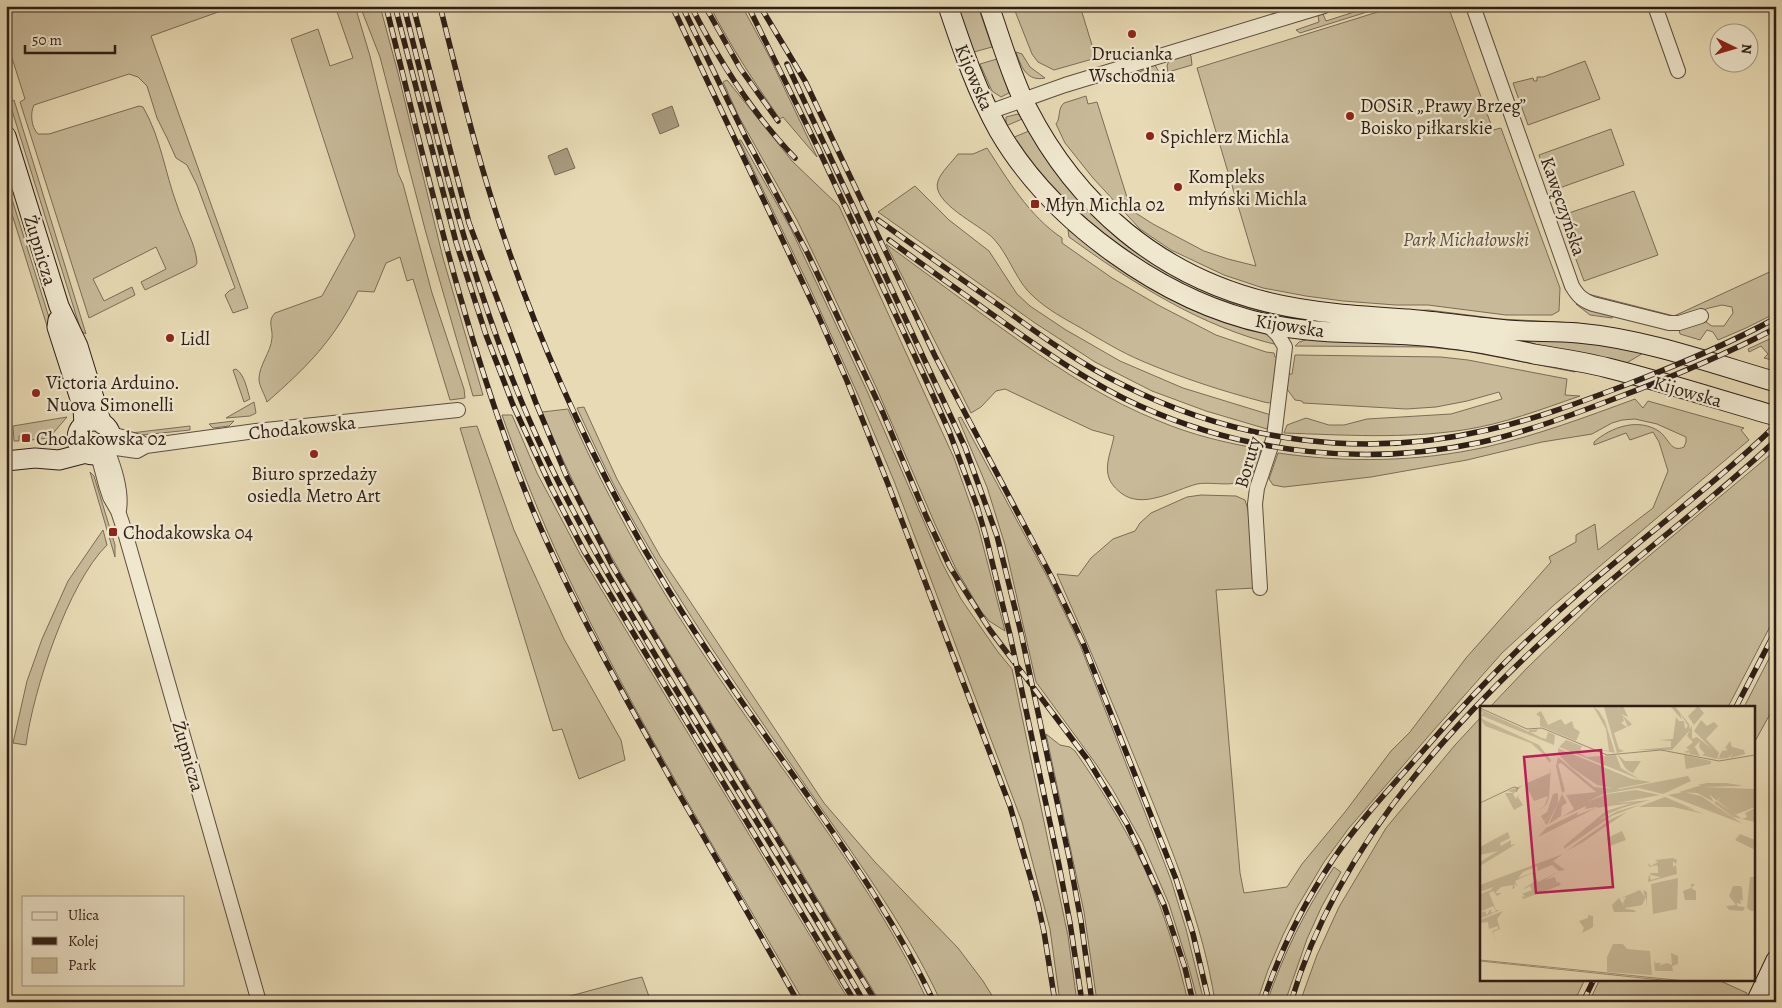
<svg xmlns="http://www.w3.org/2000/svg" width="1782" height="1008" viewBox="0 0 1782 1008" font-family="Alegreya,serif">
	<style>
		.green { fill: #c8ba99; stroke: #7b6c58 }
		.water { fill: #a89a7f; stroke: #776855 }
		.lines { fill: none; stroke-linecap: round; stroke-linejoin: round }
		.street-casing { stroke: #5c4d3e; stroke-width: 16 }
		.secondary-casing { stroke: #2e1e17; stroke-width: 21 }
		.street { stroke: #efe7ce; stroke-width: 14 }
		.secondary { stroke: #efe7ce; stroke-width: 19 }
		.rail-casing { stroke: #2e1e17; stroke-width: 5.5 }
		.rail { stroke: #efe7ce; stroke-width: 4; stroke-dasharray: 11; stroke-linecap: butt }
		.poi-dot { fill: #8f2418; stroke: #efe7ce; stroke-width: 2 }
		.labels { text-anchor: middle; stroke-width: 4.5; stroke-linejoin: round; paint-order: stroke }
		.poi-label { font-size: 19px; fill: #2e1e17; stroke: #efe7ce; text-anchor: start }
		.street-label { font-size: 19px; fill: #2e1e17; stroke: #efe7ce }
		.park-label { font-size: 19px; font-style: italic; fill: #5c4d3e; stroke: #efe7ce }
		.inset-road { fill: none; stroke: #9d8f75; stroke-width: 1 }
		.view { fill: #c2185b; fill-opacity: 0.15; stroke: #c2185b; stroke-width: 2.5 }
		.inset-edge { fill: none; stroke: #2e1e17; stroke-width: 2.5 }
	</style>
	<rect width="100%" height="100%" fill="#e7dab4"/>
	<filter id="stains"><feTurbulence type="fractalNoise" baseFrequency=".004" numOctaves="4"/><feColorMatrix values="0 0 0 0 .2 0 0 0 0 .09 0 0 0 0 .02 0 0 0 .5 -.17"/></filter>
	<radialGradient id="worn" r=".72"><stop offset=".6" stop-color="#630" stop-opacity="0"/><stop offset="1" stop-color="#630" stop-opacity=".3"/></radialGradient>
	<path class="green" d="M6,6H235L151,36L248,308L233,313L225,295L229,291L235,288L197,185L187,165L176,158L167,138L157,118L147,86L138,77L129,74L34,105C30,113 31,127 38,134H49L139,106L143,107C161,138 165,173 177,205C183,224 196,244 197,263L195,266L145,290L141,282L166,269L156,247L93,279L104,301L132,287L135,295L89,318L20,102L25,99L6,39Z
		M335,6H355L370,56L398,173L403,184L432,293L464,389L465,398L450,400L413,279L407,281L400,257L386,263L374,292L358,291C334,340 308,366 267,402C265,395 259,386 259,379C259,365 271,352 272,338C273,328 267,321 275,313L322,296L355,236L291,39L318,29L330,66L353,58Z
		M360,6H380L398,73L443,258L483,395L473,396L426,233L380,57Z
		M710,6H742L769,56L817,157L783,117L780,119C755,83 730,46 710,6Z
		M958,6H978L992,47L974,52Z
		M1013,6H1080L1096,58L1054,70L1038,62L1032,54Z
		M1373,6H1386L1300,33L1296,30L1319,22L1318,15L1320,13L1323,14L1326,21Z
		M1397,6H1448L1493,130L1501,128L1560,288L1559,311L1552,315H1506L1428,305H1396L1343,301L1306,296L1263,288L1224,275L1171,250L1140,229L1093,178L1065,143L1056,124C1061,118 1057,109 1064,103L1086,96L1088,104L1097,102L1131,210L1153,224L1204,251L1228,259L1256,266L1197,68Z
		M1016,52L1022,54L1030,67L1045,78C1027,82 1021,67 1016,52Z
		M1188,53L1191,56L1192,65L1168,72L1167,66L1169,60Z
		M997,59L1009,93L1001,97L992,91L980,64Z
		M1585,61L1600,99L1528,125L1513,83L1533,78L1534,81H1537V77H1543Z
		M1155,65L1160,74L1118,81Z
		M727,80L792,161L839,206L954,458L978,526L1005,631L989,621L981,611L956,569L935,524L877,389L829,286L797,220L739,117L723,82Z
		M14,100L86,334L81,331L10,104L11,102Z
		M1018,114L1022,119L1006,126V117Z
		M1611,129L1624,165L1551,191L1539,155Z
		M1029,131L1043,155L1064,183L1086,207L1117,236L1313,320L1263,312L1214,298L1168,278L1121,250L1053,191L1012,138Z
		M739,140H741L791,229L817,284L867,391L942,563L961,599L998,652L1012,669L1068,936L1077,1002H1060L1050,929L1022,822L894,481L858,395L810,288Z
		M987,148C1008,180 1029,216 1062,238V243L1112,278L1158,305L1216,335L1266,352L1274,353L1275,357L1279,358L1273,400L1269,403L1264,402C1222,391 1182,378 1142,361C1121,352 1101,340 1081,328C1065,319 1048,310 1034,297C1016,282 1010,256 993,238C980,225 930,202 938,181C941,172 952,162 958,154H973Z
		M6,180L77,407L72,406L6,195Z
		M915,186L949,220L989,251L1017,294L1030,306L1066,330L1120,361L1183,388L1271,415L1267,429L1206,411L1152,391L1095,362L1035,323L878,212Z
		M1634,191L1658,255L1584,281L1560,216Z
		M1068,230L1157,288L1224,322L1270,334L1278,345C1203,328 1131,282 1069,237Z
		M886,244C931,277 976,310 1021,342C1065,373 1109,401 1159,421C1192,435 1226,443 1261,449C1259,459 1258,470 1249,477C1235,489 1214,481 1197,484C1174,490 1143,510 1121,493C1116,489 1111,484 1109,478C1104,465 1112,449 1114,436L1092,430L1005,389L996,391L981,407L971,413Z
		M1776,269V313L1746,328L1718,340L1713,332L1707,330L1700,340L1680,334L1679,329L1703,320L1712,326H1724L1733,313L1732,307L1722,305L1709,308L1693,314L1672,318L1590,296L1588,294L1674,316Z
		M1576,304L1613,314L1612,318L1590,315Z
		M1428,310L1500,319L1577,323L1620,329L1619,332L1407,311Z
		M1776,336V361L1764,358L1768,354L1761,346L1749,352L1748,349Z
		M1309,339L1433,343L1576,369L1575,372L1466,351L1428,347L1295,346L1299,342Z
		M1498,339L1586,342L1645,352L1623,365Z
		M1295,355L1441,357L1468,360L1567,379L1565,395L1580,396C1542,409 1504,424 1463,430C1404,439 1344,435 1284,433L1287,425L1306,418L1329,425H1344L1367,419L1451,414L1502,399L1499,392L1467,401L1436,407L1406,409L1303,403L1302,401L1295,400L1287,389L1288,374H1292Z
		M236,369C245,375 247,390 250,399L244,402L233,370Z
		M1635,399L1643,408L1648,401L1744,428L1741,430L1749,440L1554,605L1502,653L1433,731L1349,828L1324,862L1296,909L1283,935L1268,970L1257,1002H1215C1203,924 1172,850 1143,778C1115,709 1087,641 1057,574L1078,576L1091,558L1113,539L1135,531L1140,523L1151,513L1187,497L1201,495L1236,496L1245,500L1248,510L1255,588L1216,590L1240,873L1244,893L1287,887L1302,864L1345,812L1391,751L1410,732L1466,658L1551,562L1549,557L1576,542V535L1595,524L1598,550L1653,508L1668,471L1659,442L1653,432L1630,440L1626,433L1594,445V442C1611,427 1639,417 1660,432C1669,439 1671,453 1684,447L1686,442V437L1657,424L1635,419L1622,420L1612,423L1592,434L1542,442L1467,460L1371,477L1284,487L1273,485L1269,479L1278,453C1347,463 1418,462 1486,447C1538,435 1586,417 1635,399Z
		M254,402L256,413L250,416L226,418Z
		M584,407L617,479L660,556L824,803L875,862L958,948L983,981L996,1002H941C901,916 843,841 790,763C737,686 684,610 638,529C615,490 596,449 577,408Z
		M568,409C609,504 662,594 720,679C791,784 874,886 928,1002H880L623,577C592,523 566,469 542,412Z
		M502,415H512L537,473L580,554L850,1002H804C721,858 633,716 563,566C540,517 520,466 502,415Z
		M67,417L49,438L31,440L30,434L19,436V441H14L13,426Z
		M961,417L1049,580L1080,645L1171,880L1186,929L1204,1002H1198L1189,968L1169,904L1143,844L1113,790L1096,764L1036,682L1005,545L987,487L958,418Z
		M234,421L229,426L213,428L209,424Z
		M190,426V430L132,436L131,433Z
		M477,426L514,530L564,639L621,740L625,760L579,779L562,729L553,731L460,428Z
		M1776,450V615L1728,707H1490L1527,668L1602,595Z
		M90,472L94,476L115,545V557Z
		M103,530L107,545C68,583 33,691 26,745L13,743L27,681L42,639L68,581Z
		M1776,645V716L1770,714L1753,745V707H1744Z
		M1481,717V979H1585L1574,1002H1300L1317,955L1339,907L1386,828L1455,745Z
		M1046,734L1060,745L1070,747L1075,751C1105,794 1133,840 1153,888C1168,925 1179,963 1188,1002H1097L1084,912Z
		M1334,867L1341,872L1322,906L1307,939L1285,1002H1267C1284,952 1305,911 1334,867Z
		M642,977L651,1002H548L629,980Z
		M1600,979H1716L1747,993L1743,1002H1589Z"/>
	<path class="water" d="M672,106L679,126L660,134L652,114Z
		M567,148L575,168L555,175L548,156Z"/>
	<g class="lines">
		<g class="street-casing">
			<path id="street" d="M1473,6L1572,286C1578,296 1582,300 1593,304L1669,323H1679L1701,316
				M1655,6L1678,71
				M989,112L1065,85L1324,6
				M111,434L140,442L146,446
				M109,447L137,451L146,446L256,431L458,410
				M107,450C114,467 122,491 119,510
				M98,455L106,485L110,497L118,511L124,529L259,1002
				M1260,588L1255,504L1257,488L1274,437L1285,347L1278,335L1267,324"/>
		</g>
		<g class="secondary-casing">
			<path id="secondary" d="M948,6C962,48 977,92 999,131C1052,222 1164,302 1267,324C1328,337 1390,330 1451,339C1479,342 1507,348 1534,354C1559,358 1584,362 1608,368C1664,382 1720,400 1776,416
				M989,6C1001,40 1011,76 1027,108C1077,206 1160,276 1267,302C1312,313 1361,316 1408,319C1441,322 1474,327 1507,330C1530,332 1554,331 1578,333C1645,339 1711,363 1776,382
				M6,136L59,306L78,346L102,424
				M58,320L57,327L83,408L84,425
				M77 438a17 17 0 1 1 34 0a17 17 0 1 1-34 0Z
				M6,461L35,458L59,460L86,453
				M1756,1002L1776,960"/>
		</g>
		<use href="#street" class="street"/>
		<use href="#secondary" class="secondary"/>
		<g class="rail-casing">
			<path id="rail" d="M386,6C428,175 466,347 532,508C574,607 626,700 679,794C719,863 759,932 798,1002
				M395,6L456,242L486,335L513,405L551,487L584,551L855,1002
				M404,6C440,151 474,298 536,435C576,523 625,605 675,688C738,792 804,896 864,1002
				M413,6L469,223L536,403L566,475L612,565L876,1002
				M440,6C456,70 471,134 491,197C534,334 594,468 669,591C712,661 760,728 808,796C854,862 899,929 934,1002
				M672,6L818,315L847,381L888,484L1010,806L1038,904L1044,932L1055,1002
				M682,6L746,138L808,254L883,413L926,516L950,567L990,630L1088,760L1127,824L1164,905L1185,968L1193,1002
				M691,6C719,61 752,113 795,158
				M705,6L740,68L778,121
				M748,6L818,148L925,378L949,431L977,506L986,537L1010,635L1059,865L1070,923L1082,1002
				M760,6L805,81L935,356L1052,578L1083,643L1176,879L1193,934L1209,1002
				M787,64L965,447L997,536L1021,633L1070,862L1081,921L1092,1002
				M878,220C921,251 964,281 1007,311C1044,338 1082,365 1123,385C1236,442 1364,459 1487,430C1533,420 1578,403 1623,386C1675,366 1727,345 1776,318
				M889,240C927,268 965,295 1003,322C1047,353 1091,384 1140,406C1247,454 1367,467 1482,442C1526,432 1569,416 1611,400C1667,379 1723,356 1776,328
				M1736,707L1776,630
				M1263,1002C1280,950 1304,903 1334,858C1360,820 1392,786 1422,752C1473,693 1528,637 1588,585C1650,532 1717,482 1776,425
				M1291,1002C1339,838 1468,704 1594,595C1654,543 1718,495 1776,440
				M1583,1002L1594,979"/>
		</g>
		<use href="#rail" class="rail"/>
	</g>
	<g class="poi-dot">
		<circle cx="1132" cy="34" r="5"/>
		<circle cx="1350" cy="116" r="5"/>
		<circle cx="1150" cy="136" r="5"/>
		<circle cx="1178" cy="187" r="5"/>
		<rect x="1030" y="199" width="10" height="10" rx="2.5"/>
		<circle cx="170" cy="338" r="5"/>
		<circle cx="36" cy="393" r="5"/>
		<rect x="21" y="433" width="10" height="10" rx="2.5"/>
		<circle cx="314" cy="454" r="5"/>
		<rect x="108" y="527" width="10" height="10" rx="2.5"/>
	</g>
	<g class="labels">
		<g class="poi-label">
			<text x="1132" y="60" text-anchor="middle">Drucianka<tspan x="1132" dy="22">Wschodnia</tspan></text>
			<text x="1360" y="112">DOSiR „Prawy Brzeg”<tspan x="1360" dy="22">Boisko piłkarskie</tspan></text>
			<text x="1160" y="143">Spichlerz Michla</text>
			<text x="1188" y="183">Kompleks<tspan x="1188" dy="22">młyński Michla</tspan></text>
			<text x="1045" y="211">Młyn Michla 02</text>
			<text x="180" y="345">Lidl</text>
			<text x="46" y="389">Victoria Arduino.<tspan x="46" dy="22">Nuova Simonelli</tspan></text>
			<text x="36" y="445">Chodakowska 02</text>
			<text x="314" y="480" text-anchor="middle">Biuro sprzedaży<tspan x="314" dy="22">osiedla Metro Art</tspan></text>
			<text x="123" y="539">Chodakowska 04</text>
		</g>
		<g class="street-label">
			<text transform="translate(975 77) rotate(67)" y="7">Kijowska</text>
			<text transform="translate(1564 206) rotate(71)" y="7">Kawęczyńska</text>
			<text transform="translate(41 250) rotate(73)" y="7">Żupnicza</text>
			<text transform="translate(1290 325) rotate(9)" y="7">Kijowska</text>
			<text transform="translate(1688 391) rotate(16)" y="7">Kijowska</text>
			<text transform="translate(302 427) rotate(-6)" y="7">Chodakowska</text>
			<text transform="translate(1247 462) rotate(-74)" y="7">Boruty</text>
			<text transform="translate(189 756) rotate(74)" y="7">Żupnicza</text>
		</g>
		<g class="park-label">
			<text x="1466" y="246">Park Michałowski</text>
		</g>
	</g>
	<g transform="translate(1480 706)">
		<rect width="275" height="275" fill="#e7dab4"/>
		<path d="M113,0L119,5L125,15L135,47L116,43L129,45L126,23ZM137,0L139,4L138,0H143L148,11L141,8L152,18L148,21L143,10L144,15L141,17L147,21L134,27L139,43L144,45L137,47L124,1ZM195,0L209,18L210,24L192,44H156L191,41V35L179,34L193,33L196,11L199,15H204L205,23L208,20L200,7L202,14L191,1ZM218,0L224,7L214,19L208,10ZM0,3L49,26V24L58,23L56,26H50L62,32L66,33L68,26L75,29L74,39L0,9L3,8ZM61,5L68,19L81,13L85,19L92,15L94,22L100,26L96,35L60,20V11L56,8ZM0,12L59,39L71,54L70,57L68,53L69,57L68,64L69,57L64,49L51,37L5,20ZM221,14L227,20L234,16L238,20L226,33L239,47L237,53L221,49L225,48L219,41L220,35L212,44L215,41L220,50L209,48L211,45L208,47L204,46L210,44L206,42L213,36L207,30L212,19V33L217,31L232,43L214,25ZM86,34L102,40L99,47L107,51L136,49L141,62L159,73L79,41ZM250,35L252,41L264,44L265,48L250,52L253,47L248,52L238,53L242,45L248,44L245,42ZM78,42L152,73L171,76L135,83L117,79L91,61L78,48ZM137,48L145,55H161L153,67L157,70L146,63ZM204,49L231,55V58L206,63ZM78,51L114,81L140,83L208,70L211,75L183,88L158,82L123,88L107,96L127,88L156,84L180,89L105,103L106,100L82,111L94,103L86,89L116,86L81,57L78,58L85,85L82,87L76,60ZM71,61L69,92L66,99L57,106L65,99L68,90L54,95L45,78L70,67ZM227,77H246L259,79L262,80L221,81L275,83V101L255,109L238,95L240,91L237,95L229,88L234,96L217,87L199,86L222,79H259H217ZM43,79L33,88L36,93L39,87L38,91L43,99L34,104L25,87H34L28,85ZM203,86L221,90L263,118L188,89ZM78,87V97L67,119L64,116L72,107L64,115L61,110L67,106L73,88ZM82,88L87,97L82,100L81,110L69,118ZM185,91L216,104L205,101L224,108L193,101H158ZM170,94L142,102L126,109L120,114L138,105L162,98L132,110L84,143V140L126,105L152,97L116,102L58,131L66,122L98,106L97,109L126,98ZM236,95L262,113L267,111L265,107L275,102V116L253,111L234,97ZM147,106L103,136L85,146L131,113ZM142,125L146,134L130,140L127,132ZM28,126L30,132L20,137L21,140L31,134V139L36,138L0,160V156L18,145L0,149V141ZM260,128L275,134L273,143L255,134ZM83,148L73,155L85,164L79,165L72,159L57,165L58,160L43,166L38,172L54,166L58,176L78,166L65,174L75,171L77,178L78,175L81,179L43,193L42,190L46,191L42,188L52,184L50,180L44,183H43L55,175L52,167L35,175L38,181L34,177L35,182L32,183L33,179L21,181L15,187H22L17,190L13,185L9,187L16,204H20L0,213V207L5,205L7,209L10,203L12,207L16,205L13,200L0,206V188L11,184L13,181L0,186V179ZM193,152L197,154L196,158L193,155V161L196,159L197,168L168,176L169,168L171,174L181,171L171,169L170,167H178V162L177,159L169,161L168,157L171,160L178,156L175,154ZM270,171H275V205H271L267,202ZM198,172L197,203L173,208L171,178ZM211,178H215L211,182L216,185V194H205L203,185L211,182ZM253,180H261L262,183L263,195L260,193L261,198L257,197V200L265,201L266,190L265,201L263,205L249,204L246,200L256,199L249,190ZM160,184L165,191L163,184L167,186V201L166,191L162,199L145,202L143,197L146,191L141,192ZM139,192L146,203L154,204L156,206H163H134L132,199ZM23,205L17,213L20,223L13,226L16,236L12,225L18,223V220L9,223L8,216L0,217V214ZM108,209L113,210V221L102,227L104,222L99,215L108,212ZM133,238H143L147,243L170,245L172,269L127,266V251ZM191,247L198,250V258L192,260L193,265H175L174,255V253L175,257H182L178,260L187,257L192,259Z" fill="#c8ba99"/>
		<path class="inset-road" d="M0,2L47,23L62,22L127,49L181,44L239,55L275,49M0,97L34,81L38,82L36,86M0,254L205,275M0,255L191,275"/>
		<path class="view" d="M121,44L133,181L56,187L44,51Z"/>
		<rect width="275" height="275" class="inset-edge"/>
	</g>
	<rect width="1782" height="1008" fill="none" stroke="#e7dab4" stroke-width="25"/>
	<rect x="8" y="8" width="1767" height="993" fill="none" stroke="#2e1e17" stroke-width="2.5"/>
	<rect x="12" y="12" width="1757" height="983" fill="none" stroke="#2e1e17"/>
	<rect x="22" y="896" width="162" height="90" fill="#efe7ce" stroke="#a29785"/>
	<rect x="32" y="912" width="25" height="8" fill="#efe7ce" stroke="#a29785"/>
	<text x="68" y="920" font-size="15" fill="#2e1e17">Ulica</text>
	<rect x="32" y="937" width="25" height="8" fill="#2e1e17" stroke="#a29785"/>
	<text x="68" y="946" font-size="15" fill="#2e1e17">Kolej</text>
	<rect x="32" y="958" width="25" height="15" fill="#c8ba99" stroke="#a29785"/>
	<text x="68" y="970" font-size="15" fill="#2e1e17">Park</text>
	<g transform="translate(1734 48) rotate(95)"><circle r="24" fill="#efe7ce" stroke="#a29785"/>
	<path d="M0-4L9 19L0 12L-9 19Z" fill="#8f2418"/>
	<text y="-8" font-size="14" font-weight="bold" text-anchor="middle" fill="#2e1e17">N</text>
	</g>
	<path d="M25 45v8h90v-8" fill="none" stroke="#2e1e17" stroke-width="2.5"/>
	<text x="32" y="45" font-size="15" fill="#2e1e17" stroke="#efe7ce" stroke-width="4" paint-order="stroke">50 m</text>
	<rect width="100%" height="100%" filter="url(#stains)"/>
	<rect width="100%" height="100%" fill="url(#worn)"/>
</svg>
